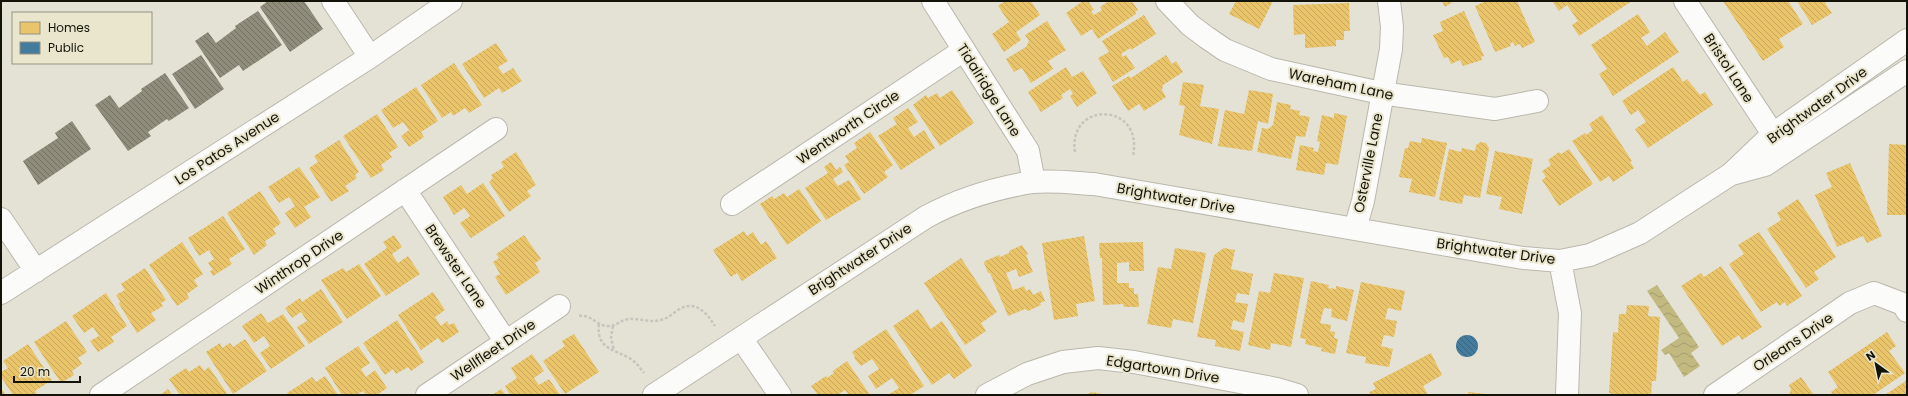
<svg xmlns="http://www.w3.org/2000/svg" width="1908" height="396" viewBox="0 0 1908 396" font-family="Poppins,sans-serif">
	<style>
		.water { fill: url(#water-waves) }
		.homes { fill: url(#homes-back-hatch) }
		.public { fill: url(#public-back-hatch) }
		.building { fill: url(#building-back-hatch) }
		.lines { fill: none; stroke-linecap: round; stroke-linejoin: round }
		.minor-casing { stroke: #bab8ad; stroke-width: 24 }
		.path { stroke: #c5c4bf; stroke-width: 2.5; stroke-dasharray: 3 2; stroke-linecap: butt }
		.minor { stroke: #fbfbf9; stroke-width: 22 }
		.labels { text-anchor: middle; stroke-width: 4; stroke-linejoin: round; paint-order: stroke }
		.street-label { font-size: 14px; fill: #14130a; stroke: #eae6ce }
	</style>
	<defs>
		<pattern id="water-waves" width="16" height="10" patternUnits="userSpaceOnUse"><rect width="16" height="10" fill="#c2b980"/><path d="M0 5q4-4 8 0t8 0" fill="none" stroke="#a69e6d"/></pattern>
		<pattern id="homes-back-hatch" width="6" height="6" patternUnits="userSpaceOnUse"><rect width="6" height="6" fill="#e9c46a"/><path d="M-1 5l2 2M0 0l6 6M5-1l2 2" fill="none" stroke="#c7a85b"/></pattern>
		<pattern id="public-back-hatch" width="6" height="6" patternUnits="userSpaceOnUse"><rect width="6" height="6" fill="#457b9d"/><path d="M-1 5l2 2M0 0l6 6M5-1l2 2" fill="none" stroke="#38647e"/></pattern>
		<pattern id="building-back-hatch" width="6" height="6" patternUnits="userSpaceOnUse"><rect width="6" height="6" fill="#8f8c7b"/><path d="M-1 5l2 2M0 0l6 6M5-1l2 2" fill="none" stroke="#747163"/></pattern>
	</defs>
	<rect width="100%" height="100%" fill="#e4e2d4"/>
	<path class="water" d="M1657,285L1699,347L1691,353L1700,366L1684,377L1669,353L1665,355L1661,350L1679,338L1647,291Z"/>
	<path class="homes" d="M1005,1H1031L1040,15L1016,32L1021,40L1004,52L992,34L1009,22L998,6Z
		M1083,1H1088L1094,10L1091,11L1094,15L1102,10L1100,7L1109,1H1128L1130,3L1132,1L1138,10L1135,12L1136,14L1098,39L1092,29L1081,36L1066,13Z
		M1236,1H1273L1259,29L1229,14Z
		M1442,1H1454L1445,7Z
		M1486,1H1517L1535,42L1522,48L1520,44L1515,46L1513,42L1510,44L1511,46L1495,52L1475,6Z
		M1552,1H1632L1579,36L1572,25L1578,21L1567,5L1559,11Z
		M1723,1H1788L1803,24L1779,39L1784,47L1763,61Z
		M1797,1H1828L1825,3L1832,13L1812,25Z
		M1349,3L1350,31H1344V40H1336V46L1305,48V34L1294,35L1293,5Z
		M1464,11L1484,56L1481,57L1482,60L1463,66L1460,60L1451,64L1448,57L1444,58L1433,35L1443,31L1440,22Z
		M1638,14L1650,32L1641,38L1647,46L1665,32L1679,52L1613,96L1599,74L1607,69L1591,45Z
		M1144,15L1156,34L1131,50L1130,48L1121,54L1123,57L1126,55L1135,68L1113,82L1098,58L1109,52L1102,41Z
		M1047,21L1066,50L1048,61L1053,69L1031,83L1022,68L1014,72L1006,59L1026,47L1029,41L1025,35Z
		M496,43L508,61L498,67L503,74L513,68L522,81L502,93L499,88L484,98L462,64Z
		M1166,55L1172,64L1176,61L1183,72L1163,85L1162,90L1166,97L1144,111L1139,104L1128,111L1112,86L1129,76L1131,78Z
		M454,63L482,105L469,113L465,108L453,116L451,112L442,118L421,85Z
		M1066,67L1072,77L1083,71L1097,93L1077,107L1070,96L1073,94L1070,89L1061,95L1063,98L1041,112L1028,92Z
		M1673,67L1683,82L1687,79L1700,95L1705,92L1713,105L1648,148L1635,129L1646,122L1638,110L1631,115L1622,101Z
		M1183,82L1204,85L1200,106L1219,109L1212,144L1179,135L1185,106L1179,105Z
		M416,87L438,121L421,132L424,137L409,147L401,136L409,130L403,122L393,128L381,110Z
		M952,90L974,123L940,146L913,105L926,95L928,98L937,93L940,98Z
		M1249,90L1273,94L1268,124L1258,121L1252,151L1218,146L1225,110L1244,114Z
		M1277,102L1291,105L1290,109L1300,111L1299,115L1310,117L1305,137L1296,136L1291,159L1257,152L1262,128L1268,129L1273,125Z
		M908,108L918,122L908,128L914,137L924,130L935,148L901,170L878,136L897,124L893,118Z
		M1334,113L1347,116L1338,165L1326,163L1324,175L1296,170L1300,145L1314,148L1313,151L1318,152L1320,142L1317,141L1322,115L1334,118Z
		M377,114L398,147L389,153L392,157L381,165L384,170L371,178L343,136Z
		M1602,115L1632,161L1630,162L1634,168L1613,182L1609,176L1600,182L1572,141L1585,133L1586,135L1593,130L1589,124Z
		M870,132L893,165L884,172L888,177L864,194L844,165L849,162L845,156L857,148L854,143Z
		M1422,138L1447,143L1435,197L1409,192L1412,179L1399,177L1405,148H1408L1410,141L1421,143Z
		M339,140L359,172L355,175L357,178L345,186L349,191L331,202L309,168L318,162L314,156Z
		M1481,142L1486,143L1489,148L1480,198L1464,195L1462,204L1439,200L1449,149L1461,152L1462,148L1475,151L1476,145Z
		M1889,144L1907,145V215H1887Z
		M1569,149L1593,184L1559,206L1542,180L1546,177L1542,171L1551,165L1548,160L1559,152L1561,154Z
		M1495,151L1533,159L1522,214L1499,209L1502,197L1486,194Z
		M516,152L536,185L527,191L531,196L509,212L489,182L493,178L491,175L504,167L501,162Z
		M831,162L836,170L840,167L843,172L833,179L838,186L849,180L861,199L826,220L805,188L828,173L824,167Z
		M1850,163L1882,236L1867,243L1863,236L1837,247L1815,195L1832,187L1826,173Z
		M299,167L320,197L304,207L311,217L295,228L285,213L295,206L289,197L279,203L268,187Z
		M483,183L505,216L471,238L460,223L470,216L464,208L454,215L443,197L461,185L467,194Z
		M799,189L821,221L787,245L760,204L772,196L774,199L784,193L787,197Z
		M260,191L281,223L273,229L276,234L265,241L267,245L254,255L227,213Z
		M1798,199L1836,257L1814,272L1819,279L1806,288L1767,229L1781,220L1777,213Z
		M223,216L245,249L229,259L232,264L213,276L210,271L213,270L208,263L214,259L209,250L199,256L188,238Z
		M744,231L747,236L753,232L761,245L766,241L777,258L742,281L737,273L731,277L713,250Z
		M1759,232L1802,296L1787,306L1785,302L1779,306L1777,302L1761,312L1729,264L1744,254L1738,245Z
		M394,235L402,247L392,254L398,263L408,256L420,274L386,296L364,264L387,248L383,242Z
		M524,235L541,259L535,263L540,272L506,295L495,277L500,274L493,262L499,258L496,254Z
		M1084,236L1095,301L1076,304L1078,316L1054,320L1042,243Z
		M182,242L203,274L194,280L198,286L187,294L189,298L177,306L149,265Z
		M1143,242L1144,271H1129V262L1117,263V283H1129V288H1134V294H1138L1139,307H1124L1123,304L1103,305L1102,258H1100L1099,243Z
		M1022,245L1028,254L1026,255L1033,272L1019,277L1016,269L1006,273L1013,290L1024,286L1026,291L1030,289L1033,295L1041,291L1045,301L1040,303L1041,305L1028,311L1025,309L1008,316L990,273H988L984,263L985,261L999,255L1000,257L1009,253V251Z
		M1175,248L1206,253L1193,323L1173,319L1171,328L1147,324L1158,267L1171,269Z
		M1224,248L1235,250L1231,269L1253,274L1249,295L1237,293L1235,302L1248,304L1244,323L1233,320L1231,329L1244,332L1240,351L1215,346L1216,340L1197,337L1214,255Z
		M961,258L997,312L981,323L986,331L965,345L924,283Z
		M359,264L381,296L347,319L321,280L343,268L346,272Z
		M1721,266L1762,327L1742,340L1739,335L1722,346L1681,286L1701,273L1704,277Z
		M145,268L166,300L161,303L163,306L151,313L156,320L137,333L119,304L120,301L116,295L125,290L121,284Z
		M1274,273L1304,278L1291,347L1271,343L1270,350L1248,345L1259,291L1270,293Z
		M1311,281L1329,285L1328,288L1336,289V286L1354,290L1347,321L1331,317L1332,309L1324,308L1320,323L1331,325L1330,331L1335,332L1334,338L1338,339L1335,354L1321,351L1322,348L1305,344L1306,339L1300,338Z
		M1361,282L1405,291L1401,311L1388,308L1385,319L1397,321L1394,337L1384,335L1381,346L1393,349L1389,367L1365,363L1366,357L1346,353Z
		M321,289L343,322L309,344L297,327L307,321L301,312L292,318L285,308L300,298L302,302Z
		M433,292L445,310L435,317L441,326L447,321L449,325L454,323L459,332L442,343L438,338L421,350L398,315Z
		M106,293L127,326L111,337L114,342L98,352L90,341L99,336L93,327L84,333L72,316Z
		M1627,305L1649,306L1648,316L1660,317L1656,381H1652L1651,395H1611V393H1609L1613,332L1618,333L1619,314H1626Z
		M918,309L931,329L942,321L972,366L954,379L949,373L932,385L893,326Z
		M261,313L268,323L283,314L305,346L271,369L260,353L270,346L264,336L254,343L242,326Z
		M397,320L424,362L411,371L408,367L396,374L393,369L385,375L363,343Z
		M66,321L87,352L78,358L82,364L72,371L74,375L61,383L34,342Z
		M886,329L924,386L910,395H888L899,388L892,378L876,389L868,376L879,369L872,359L861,366L854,358L855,357L852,352Z
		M1887,332L1896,346L1889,351L1905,373L1873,395H1833L1831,392L1838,387L1828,372Z
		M574,334L599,372L565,394L543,361L565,346L562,341Z
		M245,339L267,371L233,394L206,352L220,343L222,348L230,343L233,347Z
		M28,344L52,380L35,391L37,395H13L1,377V372L8,368L3,361Z
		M358,346L370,363L361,369L366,377L375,370L387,388L377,395H366L363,391L356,395H342L325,368Z
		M1431,353L1442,375L1423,386L1428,395H1371L1369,392L1376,389L1373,383Z
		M532,354L544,371L534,378L539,385L549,379L560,395H510L505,386L517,378L511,368Z
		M847,361L870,395H849L845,390L839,394L840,395H818L811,386L826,376L827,378L834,373L833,371Z
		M200,365L204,371L209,367L228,395H180L169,379L186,368L189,372Z
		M325,376L338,395H288L287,393L312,377L316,382Z
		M1801,377L1814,395H1789L1791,389L1789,385Z
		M1907,380V395H1885Z
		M1,388L6,395H1Z
		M168,389L172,395H160Z
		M501,389L506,395H492Z
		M1091,392L1102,394V395H1087Z
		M1468,392L1486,394V395H1468Z"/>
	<path class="public" d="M1456 346a11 11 0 1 1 22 0a11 11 0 1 1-22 0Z"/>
	<path class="building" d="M268,1H304L323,29L290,52L260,7Z
		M258,11L282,45L243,71L239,65L220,78L195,41L208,32L216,43L236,28L235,26Z
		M201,55L224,89L195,109L172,74Z
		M165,73L189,108L169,121L167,119L148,132L151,136L128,151L95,105L110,95L119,108L142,91L141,89Z
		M72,121L91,149L38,185L23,161L58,138L55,133Z"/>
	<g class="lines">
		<g class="minor-casing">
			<path id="minor" d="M333,1L370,57
				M933,1L1028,151L1034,182
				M1167,1L1190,25L1206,37L1225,50L1271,69L1381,93L1495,109L1537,101
				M1685,1L1773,134
				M1732,174L1765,165L1907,71
				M405,190L506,342
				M732,204L964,50
				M1,219L36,271
				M1355,229L1363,201L1391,49L1392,27L1389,1
				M1560,261L1570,313L1567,395
				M1,293L370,57L451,1
				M741,338L780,395
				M101,395L496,129
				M427,395L559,306
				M654,395L926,217C959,199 995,188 1033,182C1052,180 1075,183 1094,184L1523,258L1560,261L1590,255L1640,233L1731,174L1773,134L1907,40
				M987,395L1027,374L1063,362L1098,358L1134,362L1277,389L1297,395
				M1715,395L1850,303L1874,293L1903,304L1907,311"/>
		</g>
		<path class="path" d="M1075,152C1067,101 1144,101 1133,156
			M579,316C592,314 597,327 609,326C617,326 622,319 629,319C639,318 650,323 660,320C667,319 672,314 678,310C695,299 706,312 715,326
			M599,324C596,349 614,349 631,359C636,362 640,368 644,373
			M613,326L611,338L614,350"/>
		<use href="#minor" class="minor"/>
	</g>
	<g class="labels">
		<g class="street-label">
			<text transform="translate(1729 68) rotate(57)" y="5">Bristol Lane</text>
			<text transform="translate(1341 84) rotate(12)" y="5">Wareham Lane</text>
			<text transform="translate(989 90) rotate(58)" y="5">Tidalridge Lane</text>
			<text transform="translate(1817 105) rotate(-36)" y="5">Brightwater Drive</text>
			<text transform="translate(848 127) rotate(-34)" y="5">Wentworth Circle</text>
			<text transform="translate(227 148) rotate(-33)" y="5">Los Patos Avenue</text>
			<text transform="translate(1368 163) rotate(-79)" y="5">Osterville Lane</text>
			<text transform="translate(1176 198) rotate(10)" y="5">Brightwater Drive</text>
			<text transform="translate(1496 251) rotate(8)" y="5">Brightwater Drive</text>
			<text transform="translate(860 259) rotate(-33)" y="5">Brightwater Drive</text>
			<text transform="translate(299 262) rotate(-34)" y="5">Winthrop Drive</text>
			<text transform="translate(456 266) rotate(56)" y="5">Brewster Lane</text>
			<text transform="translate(1793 342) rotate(-34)" y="5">Orleans Drive</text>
			<text transform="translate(493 350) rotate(-34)" y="5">Wellfleet Drive</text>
			<text transform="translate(1163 369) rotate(9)" y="5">Edgartown Drive</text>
		</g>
	</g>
	<rect width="1908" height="396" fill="none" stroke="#14130a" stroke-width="4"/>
	<rect x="12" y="12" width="140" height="52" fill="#eae6ce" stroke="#949280"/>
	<rect x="20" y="22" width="20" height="12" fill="#e9c46a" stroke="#949280"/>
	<text x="48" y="32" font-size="12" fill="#14130a">Homes</text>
	<rect x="20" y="42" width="20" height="12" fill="#457b9d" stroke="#949280"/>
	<text x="48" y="52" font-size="12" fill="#14130a">Public</text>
	<g transform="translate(1876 364) rotate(327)" stroke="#eae6ce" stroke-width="3" paint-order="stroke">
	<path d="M0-3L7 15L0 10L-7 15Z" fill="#14130a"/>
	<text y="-6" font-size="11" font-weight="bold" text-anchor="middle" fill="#14130a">N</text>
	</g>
	<path d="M14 376v6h66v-6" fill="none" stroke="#14130a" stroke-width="2"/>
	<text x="20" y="376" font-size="12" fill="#14130a" stroke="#eae6ce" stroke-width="3" paint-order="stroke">20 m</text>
</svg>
